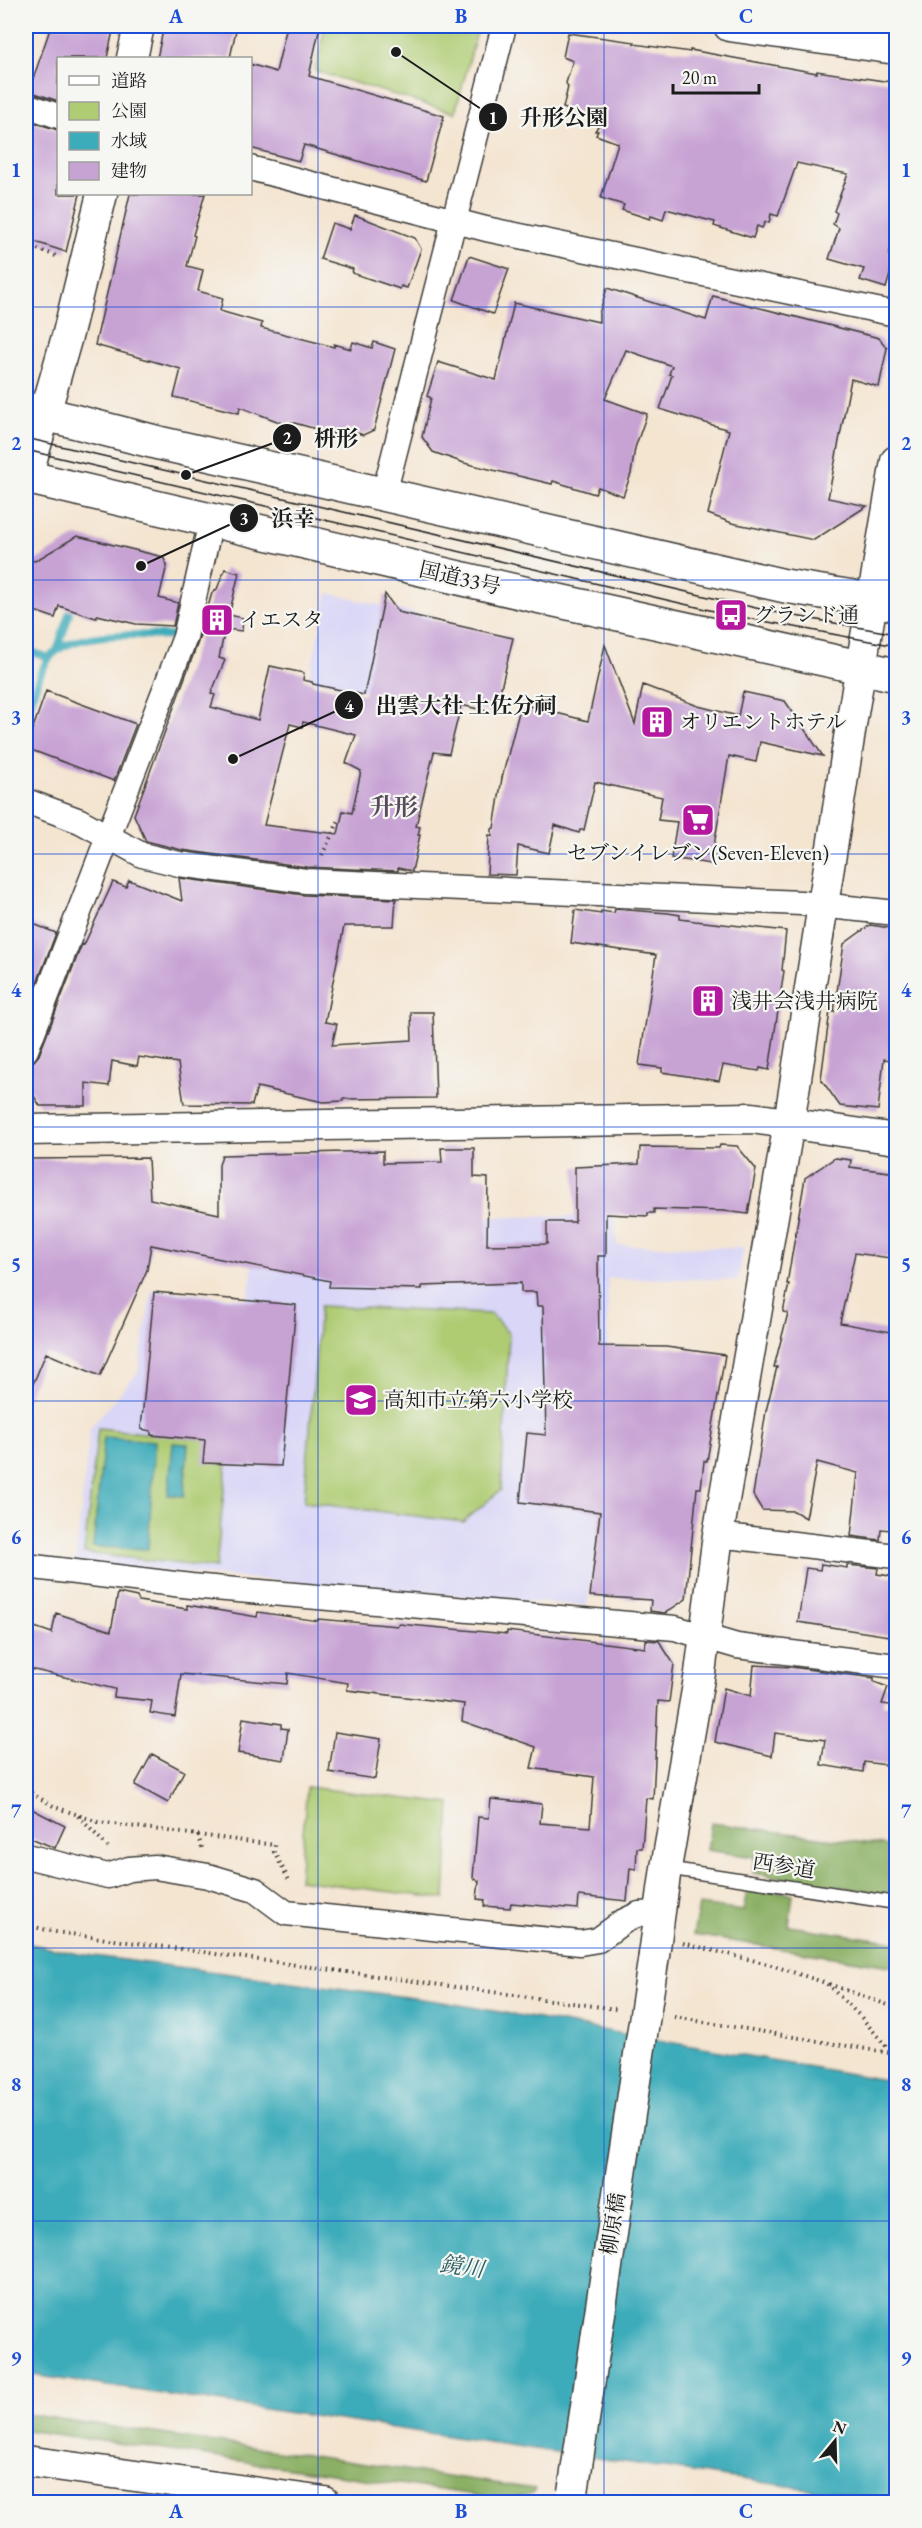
<svg xmlns="http://www.w3.org/2000/svg" width="922" height="2528" viewBox="0 0 922 2528" font-family="'EB Garamond','Noto Serif JP',serif">
	<style>
		.built { fill: #d9d6f7 }
		.green { fill: #afcc73; stroke: #667448; stroke-width: 1.5 }
		.forest { fill: #8bb065; stroke: #546640; stroke-width: 1.5 }
		.water { fill: #3dacba; stroke: #2c646b; stroke-width: 1.5 }
		.lines { fill: none; stroke-linecap: round; stroke-linejoin: round }
		.stream { stroke: #3dacba; stroke-width: 8 }
		.building { fill: #c7a3d4; fill-rule: evenodd }
		.service-casing { stroke: #3c3a37; stroke-width: 15 }
		.minor-casing { stroke: #3c3a37; stroke-width: 27 }
		.tertiary-casing { stroke: #3c3a37; stroke-width: 33 }
		.trunk-casing { stroke: #3c3a37; stroke-width: 36 }
		.path { stroke: #3c3a37; stroke-width: 4; stroke-dasharray: 1.5 4.5; stroke-linecap: butt }
		.service { stroke: #fff; stroke-width: 12 }
		.minor { stroke: #fff; stroke-width: 24 }
		.tertiary { stroke: #fff; stroke-width: 30 }
		.trunk { stroke: #fff; stroke-width: 33 }
		.tram { stroke: #1c1c1c; stroke-width: 1.5 }
		.tertiary-bridge-casing { stroke: #3c3a37; stroke-width: 33; stroke-linecap: butt }
		.tertiary-bridge { stroke: #fff; stroke-width: 30 }
		.grid { fill: none; stroke: #1d4ed8; stroke-width: 1.5; stroke-opacity: 0.55 }
		.labels { text-anchor: middle; stroke-width: 4.5; stroke-linejoin: round; paint-order: stroke }
		.street-label { font-size: 21px; fill: #1c1c1c; stroke: #f6f6f2 }
		.poi-label { font-size: 21px; fill: #1c1c1c; stroke: #f6f6f2; text-anchor: start }
		.water-label { font-size: 22px; font-style: italic; fill: #2b5d63; stroke: #f6f6f2 }
		.quarter-label { font-size: 24px; font-weight: bold; fill: #584b5c; stroke: #f6f6f2 }
		.leader { fill: none; stroke: #1c1c1c; stroke-width: 2 }
		.callout-dot { fill: #1c1c1c; stroke: #f6f6f2; stroke-width: 2 }
		.mark-label { font-size: 18px; text-anchor: middle; font-weight: bold; fill: #fff }
		.callout-label { font-size: 22px; text-anchor: middle; font-weight: bold; fill: #1c1c1c; stroke: #f6f6f2; stroke-width: 4.5; stroke-linejoin: round; paint-order: stroke }
		.neatline { fill: none; stroke: #1d4ed8; stroke-width: 2 }
		.grid-label { font-size: 20px; text-anchor: middle; font-weight: bold; fill: #1d4ed8 }
	</style>
	<rect width="100%" height="100%" fill="#f6f6f2"/>
	<filter id="ink" filterUnits="userSpaceOnUse"><feTurbulence type="fractalNoise" baseFrequency=".0167" numOctaves="2"/><feDisplacementMap in="SourceGraphic" scale="12" xChannelSelector="R" yChannelSelector="G"/><feConvolveMatrix kernelMatrix="1 2 1 2 8 2 1 2 1" color-interpolation-filters="sRGB"/></filter>
	<filter id="wash" filterUnits="userSpaceOnUse"><feTurbulence type="fractalNoise" baseFrequency=".008" numOctaves="4" result="noise"/><feDisplacementMap in="SourceGraphic" scale="24" xChannelSelector="R" yChannelSelector="G"/><feGaussianBlur stdDeviation="1.35" result="paint"/><feColorMatrix in="noise" values="0 0 0 0 0 0 0 0 0 0 0 0 0 0 0 0 0 1.4 0 .05"/><feComposite in="paint" operator="in"/></filter>
	<g filter="url(#wash)">
		<rect width="100%" height="100%" fill="#f4e5d1"/>
		<path class="built" d="M328,593L434,618L419,688L463,698L449,756L407,746L379,694L309,678Z
			M614,1216L617,1245L744,1248L738,1280L608,1278L607,1451L587,1606L75,1564L90,1428L138,1372L152,1290L248,1299L253,1263L265,1219Z"/>
		<path class="green" d="M325,26H474L477,32L455,113L315,71Z
			M320,1306L491,1314L509,1334L501,1490L463,1522L304,1502Z
			M98,1428L227,1442L261,1451L259,1465L227,1462L216,1568L84,1553Z
			M307,1787L450,1804L445,1899L299,1880Z"/>
		<path class="forest" d="M711,1823L896,1847V1896L753,1873L754,1857L707,1850Z
			M748,1887L793,1894L789,1926L896,1942V1967L693,1935L699,1905L743,1911Z
			M26,2414L535,2489L532,2493L509,2500L26,2430Z"/>
		<path class="water" d="M104,1437L155,1441L148,1549L93,1547Z
			M173,1443L188,1444L184,1496L168,1495Z
			M26,1943L79,1954L437,2001L896,2082V2502L26,2374Z"/>
		<g class="lines">
			<path class="stream" d="M26,650L49,658
				M57,651L69,614
				M26,717C31,702 39,669 50,657C73,630 138,635 171,636"/>
		</g>
		<g id="blocks">
			<path class="building" d="M51,26H114L107,58H58V101L29,91Z
				M164,26H218L236,30L230,58H157Z
				M287,26H320L309,76L444,116L426,181L304,145L299,161L250,148V64L276,72Z
				M568,33L635,42L634,44L690,52V50L817,73V71L897,83V212L891,236L894,237L889,255L893,264L886,288L860,280L864,269L829,259L839,228L833,224L837,213L834,211L848,174L797,163L778,216L771,214L769,223L765,222L762,228L757,226L753,238L714,226L715,222L666,209L663,220L651,216L650,219L622,210L624,205L601,198L618,143L596,135L598,131H595L601,121L563,108L568,87L566,83L573,61L563,57Z
				M26,120L58,130V194H80L66,252L26,239V147L28,140H26Z
				M130,194H205L193,235L195,236L187,266L203,270L198,291L223,298L220,311L262,323L261,328L334,347V344L351,349L353,342L372,348L374,342L395,349L374,430L363,435L347,429L345,437L291,422L290,426L240,407L239,413L174,397L181,369L95,345Z
				M355,215L415,238L421,249L407,288L401,286L400,289L352,273L353,269L320,259L332,223L350,229Z
				M469,256L509,269L493,314L454,300Z
				M607,288L706,320L713,296L879,338L887,348L879,387L851,379L828,498L867,506L814,540L732,523L708,514L729,430L660,409L672,375L669,374L672,366L626,350L605,399L647,414L635,448L631,474L623,496L598,487L595,494L553,481L552,484L464,463L433,452L422,437L431,398L427,396L438,362L496,380L514,303L599,322V314Z
				M77,536L163,557L167,565L159,598L178,603L173,626L136,624L97,615L96,618L59,606L55,618L26,608V563L29,564L30,560L35,561Z
				M225,569L239,573L229,615L243,618L242,631L225,629L219,658L225,660L211,694L215,695L211,707L258,720L270,666L304,673L303,680L312,682L313,684L364,695L385,594L398,612L513,638L495,713L461,705L449,754L434,752L416,826L420,827L418,835H420L412,871L398,868V871L307,867L182,850L146,841L134,815L198,642L212,593L217,589ZM303,722L356,735L346,763L361,771L352,813L343,811L338,834L264,825L290,724L302,727Z
				M605,645L635,724L643,685L698,706L738,716L743,692L785,701L823,756L760,742L756,762L729,756L711,864L671,858L677,822L658,820L662,797L595,782L584,830H580L579,833L555,825L549,853L518,846L516,875L487,874L489,835L492,836V829L494,828L502,778L521,704L588,721Z
				M46,691L136,724L114,781L26,748Z
				M179,878L304,895L396,899L394,926H344L325,1022L337,1024L332,1045L412,1040L411,1012H433L436,1098L343,1099V1101L323,1102L257,1087L252,1105L184,1104L178,1063L139,1057L137,1066L112,1061L109,1086L86,1083V1106H40L26,1083V1064L34,1061L39,1055L82,944L84,945L113,882L126,887L129,880L182,901Z
				M615,909L668,913L680,915V919L695,921L786,931L782,970L784,971L769,1070L760,1068L759,1071L723,1065L719,1081L662,1072V1068L639,1065L656,955L571,943L575,910L601,914V911L614,913Z
				M26,921L56,933L26,1012Z
				M870,925L897,929V1061L884,1059L878,1110L840,1106L821,1079L830,1011L834,1012L844,944Z
				M720,1145L737,1146L756,1169L748,1214L724,1211L654,1209V1213H648V1216L606,1214V1256H598L599,1346L666,1347L725,1355L707,1461H704L701,1488H697L686,1599L665,1613L650,1611L651,1600L590,1596L600,1512L520,1502L527,1433L546,1435L543,1306H537L536,1292H521V1283L422,1286V1289L329,1287L330,1281L151,1245L147,1270L100,1376L46,1353L26,1401L27,1159L148,1158L150,1199L219,1214V1165L222,1155L383,1151V1163L442,1162L441,1148H474V1177L488,1178L487,1245L547,1244V1222H575V1167L639,1164L640,1147L719,1148Z
				M835,1158L851,1160L850,1167L897,1173V1259L855,1253L840,1323L897,1333L892,1363L897,1364V1526L891,1525V1530L881,1529L880,1540L851,1536L858,1473L817,1462L806,1518L794,1511L762,1510L753,1495L766,1411L777,1367H774L788,1313L783,1312L789,1284H787L805,1178Z
				M154,1292L296,1305L281,1466L203,1463L205,1440L151,1435V1431L141,1429Z
				M821,1564L847,1568V1565L878,1568L877,1574L897,1577V1626L891,1625L889,1636L798,1622L806,1568L820,1570Z
				M118,1593L137,1597L139,1601L187,1609V1605L257,1617L258,1612L318,1621V1619L398,1626L399,1624L507,1634V1631L645,1648L646,1640L659,1641L674,1664L669,1702L658,1701L653,1799L646,1798L642,1848H637L636,1869L630,1868L627,1901L579,1896L578,1909L511,1903L510,1908L484,1906L485,1900L477,1899L479,1881L473,1878L478,1817L489,1818L491,1799L542,1804L540,1823L590,1827L594,1777L531,1768L536,1747L462,1721L464,1704L347,1690L348,1683L288,1673L287,1684L181,1674L175,1717L150,1713L152,1701L114,1697L115,1689L26,1668V1624L52,1633L56,1613L111,1631Z
				M754,1665L791,1667L874,1678V1682L888,1687L882,1704L897,1706V1752L894,1766L864,1762L863,1772L821,1765L825,1740L775,1733L772,1756L715,1742L724,1688L751,1696Z
				M243,1718L281,1724V1728L288,1729L284,1760L238,1753Z
				M335,1732L381,1739L375,1779L329,1772Z
				M152,1754L184,1771L168,1803L135,1785Z
				M26,1806L65,1826L55,1848L26,1836Z"/>
		</g>
	</g>
	<g filter="url(#ink)">
		<use href="#blocks" fill-opacity="0" stroke="#3c3a37" stroke-width="1.5"/>
		<g class="lines">
			<g class="service-casing">
				<path id="service" d="M666,1868L896,1903"/>
			</g>
			<g class="minor-casing">
				<path id="minor" d="M26,105L58,116
					M250,168L486,229L896,314
					M384,494L504,26
					M26,801L80,821L142,855L179,864L306,881L801,903L896,913
					M26,1050L185,637L211,521
					M718,1535L896,1556
					M26,1566L191,1586L675,1628L737,1646L896,1666
					M26,1856L108,1876L129,1869L155,1867L208,1876L255,1890L286,1913L580,1943L598,1940L624,1921L639,1914L659,1913"/>
			</g>
			<g class="tertiary-casing">
				<path id="tertiary" d="M729,26L896,49
					M132,58L139,26
					M26,480L68,333L102,194
					M26,1130L752,1118L896,1139
					M654,1955L666,1868L700,1673L718,1535L789,1123L852,719L896,461
					M26,2461L325,2502"/>
			</g>
			<g class="trunk-casing">
				<path id="trunk" d="M26,409L159,443L785,586L896,604
					M26,477L541,597L896,675"/>
			</g>
			<path class="path" d="M26,245L59,257
				M322,855L340,818
				M26,1790L55,1807L98,1822L275,1845L274,1852L290,1882
				M78,1816L108,1847
				M198,1835L202,1848
				M26,1925L56,1932L616,2009
				M683,1943L768,1964L826,1983L861,2017L892,2053
				M829,1984L896,2008
				M674,2017L896,2054"/>
			<use href="#service" class="service"/>
			<use href="#minor" class="minor"/>
			<use href="#tertiary" class="tertiary"/>
			<use href="#trunk" class="trunk"/>
			<path class="tram" d="M26,438L773,612L896,634
				M26,450L731,615L896,646"/>
			<g class="tertiary-bridge-casing">
				<path id="tertiary-bridge" d="M573,2492L654,1955"/>
			</g>
			<use href="#tertiary-bridge" class="tertiary-bridge"/>
		</g>
	</g>
	<path class="grid" d="M318,26V2502M604,26V2502M26,307H896M26,580H896M26,854H896M26,1127H896M26,1401H896M26,1674H896M26,1948H896M26,2221H896"/>
	<defs>
		<g id="bus-square" transform="scale(1.725)"><rect x="-9" y="-9" width="18" height="18" rx="4" fill="#b5179e" stroke="#f6f6f2"/><path d="M-5-6H5V4H4V6H2V4H-2V6H-4V4H-5ZM-3.5-4V0h7V-4ZM-3.5 1.2v1.5H-2V1.2ZM2 1.2v1.5H3.5V1.2Z" fill="#fff"/></g>
		<g id="building-square" transform="scale(1.725)"><rect x="-9" y="-9" width="18" height="18" rx="4" fill="#b5179e" stroke="#f6f6f2"/><path d="M-4-6H4V6H1V3H-1V6H-4ZM-2.5-4.3h1.7v1.8h-1.7ZM.8-4.3h1.7v1.8H.8ZM-2.5-1h1.7V.8h-1.7ZM.8-1h1.7V.8H.8Z" fill="#fff"/></g>
		<g id="supermarket-square" transform="scale(1.725)"><rect x="-9" y="-9" width="18" height="18" rx="4" fill="#b5179e" stroke="#f6f6f2"/><path d="M-6-5.5h2.5l.6 2H6L4.5 2H-2.5L-4.4-4H-6ZM-1.5 3.2a1.3 1.3 0 1 0 .1 0ZM3 3.2a1.3 1.3 0 1 0 .1 0Z" fill="#fff"/></g>
		<g id="school-square" transform="scale(1.725)"><rect x="-9" y="-9" width="18" height="18" rx="4" fill="#b5179e" stroke="#f6f6f2"/><path d="M0-5L7-2L0 1L-7-2ZM-4 1L0 2.5L4 1V4Q0 6-4 4Z" fill="#fff"/></g>
	</defs>
	<g fill-rule="evenodd">
		<use href="#bus-square" x="731" y="615"/>
		<use href="#building-square" x="217" y="620"/>
		<use href="#building-square" x="657" y="722"/>
		<use href="#supermarket-square" x="698" y="820"/>
		<use href="#building-square" x="708" y="1001"/>
		<use href="#school-square" x="361" y="1400"/>
	</g>
	<g class="labels">
		<g class="street-label">
			<text transform="translate(460 578) rotate(13)" y="7">国道33号</text>
			<text transform="translate(784 1866) rotate(9)" y="7">西参道</text>
			<text transform="translate(613 2224) rotate(-81)" y="7">柳原橋</text>
		</g>
		<g class="poi-label">
			<text x="754" y="622">グランド通</text>
			<text x="240" y="627">イエスタ</text>
			<text x="680" y="729">オリエントホテル</text>
			<text x="698" y="860" text-anchor="middle">セブンイレブン(Seven-Eleven)</text>
			<text x="731" y="1008">浅井会浅井病院</text>
			<text x="384" y="1407">高知市立第六小学校</text>
		</g>
		<g class="water-label">
			<text transform="translate(462 2266) rotate(8)" y="8">鏡川</text>
		</g>
		<g class="quarter-label">
			<text x="394" y="815">升形</text>
		</g>
	</g>
	<path class="leader" d="M396 52L493 117M186 475L287 438M141 566L244 518M233 759L349 705"/>
	<g class="callout-dot">
		<circle cx="396" cy="52" r="6"/>
		<circle cx="186" cy="475" r="6"/>
		<circle cx="141" cy="566" r="6"/>
		<circle cx="233" cy="759" r="6"/>
		<circle cx="493" cy="117" r="15"/>
		<circle cx="287" cy="438" r="15"/>
		<circle cx="244" cy="518" r="15"/>
		<circle cx="349" cy="705" r="15"/>
	</g>
	<g class="mark-label">
		<text x="493" y="124">1</text>
		<text x="287" y="444">2</text>
		<text x="244" y="525">3</text>
		<text x="349" y="712">4</text>
	</g>
	<g class="callout-label">
		<text x="564" y="125">升形公園</text>
		<text x="336" y="446">枡形</text>
		<text x="293" y="526">浜幸</text>
		<text x="466" y="713">出雲大社 土佐分祠</text>
	</g>
	<rect width="922" height="2528" fill="none" stroke="#f6f6f2" stroke-width="66"/>
	<rect x="57" y="57" width="195" height="138" fill="#f6f6f2" stroke="#9f9f9c" stroke-width="1.5"/>
	<rect x="69" y="76" width="30" height="9" fill="#ffffff" stroke="#9f9f9c" stroke-width="1.5"/>
	<text x="111" y="87" font-size="18" fill="#1c1c1c">道路</text>
	<rect x="69" y="102" width="30" height="18" fill="#afcc73" stroke="#9f9f9c" stroke-width="1.5"/>
	<text x="111" y="117" font-size="18" fill="#1c1c1c">公園</text>
	<rect x="69" y="132" width="30" height="18" fill="#3dacba" stroke="#9f9f9c" stroke-width="1.5"/>
	<text x="111" y="147" font-size="18" fill="#1c1c1c">水域</text>
	<rect x="69" y="162" width="30" height="18" fill="#c7a3d4" stroke="#9f9f9c" stroke-width="1.5"/>
	<text x="111" y="177" font-size="18" fill="#1c1c1c">建物</text>
	<g transform="translate(835 2441) rotate(19)" stroke="#f6f6f2" stroke-width="4.5" paint-order="stroke">
	<path d="M0-4.5L10 22L0 15L-10 22Z" fill="#1c1c1c"/>
	<text y="-9" font-size="16" font-weight="bold" text-anchor="middle" fill="#1c1c1c">N</text>
	</g>
	<path d="M673 84v9h86v-9" fill="none" stroke="#1c1c1c" stroke-width="3"/>
	<text x="682" y="84" font-size="18" fill="#1c1c1c" stroke="#f6f6f2" stroke-width="4.5" paint-order="stroke">20 m</text>
	<rect x="33" y="33" width="856" height="2462" class="neatline"/>
	<g class="grid-label">
		<text x="176" y="23">A</text>
		<text x="461" y="23">B</text>
		<text x="746" y="23">C</text>
		<text x="16" y="177">1</text>
		<text x="906" y="177">1</text>
		<text x="16" y="450">2</text>
		<text x="906" y="450">2</text>
		<text x="16" y="724">3</text>
		<text x="906" y="724">3</text>
		<text x="16" y="997">4</text>
		<text x="906" y="997">4</text>
		<text x="16" y="1271">5</text>
		<text x="906" y="1271">5</text>
		<text x="16" y="1544">6</text>
		<text x="906" y="1544">6</text>
		<text x="16" y="1818">7</text>
		<text x="906" y="1818">7</text>
		<text x="16" y="2091">8</text>
		<text x="906" y="2091">8</text>
		<text x="16" y="2365">9</text>
		<text x="906" y="2365">9</text>
		<text x="176" y="2518">A</text>
		<text x="461" y="2518">B</text>
		<text x="746" y="2518">C</text>
	</g>
</svg>
